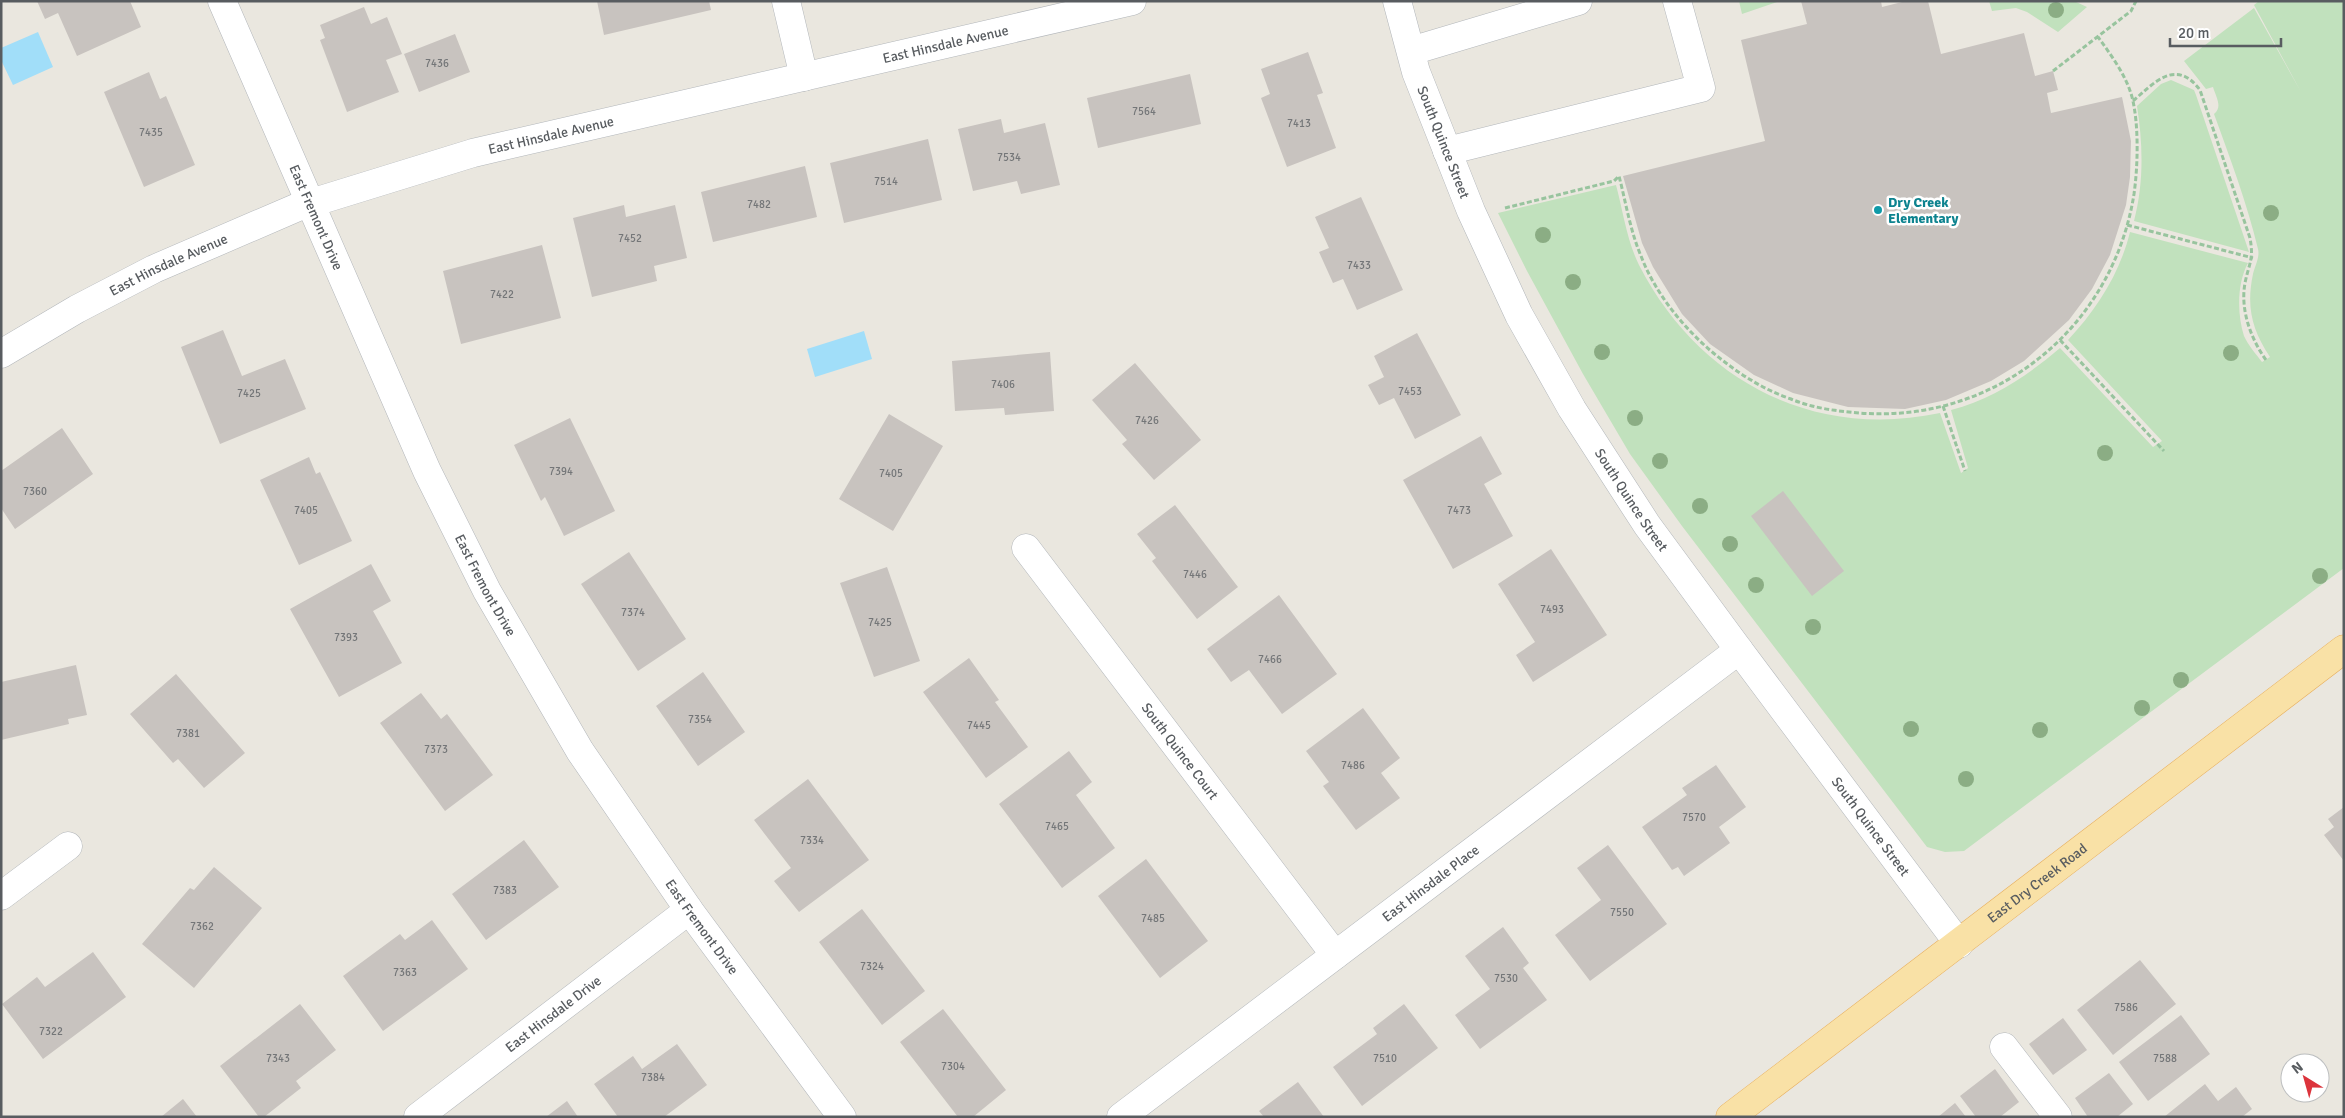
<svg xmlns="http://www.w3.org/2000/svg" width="2345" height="1118" viewBox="0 0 2345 1118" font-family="Signika,sans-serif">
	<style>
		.green { fill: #c1e1bd }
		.water { fill: #a1def9 }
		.building { fill: #c8c3bf }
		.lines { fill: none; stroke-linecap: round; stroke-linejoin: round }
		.minor-casing { stroke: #b2b6ba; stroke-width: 29 }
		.major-casing { stroke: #e7ae5c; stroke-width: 29 }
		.path { stroke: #98c49e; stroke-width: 3; stroke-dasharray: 5 2.5; stroke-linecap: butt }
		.minor { stroke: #fff; stroke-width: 28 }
		.major { stroke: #f9e1a6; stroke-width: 28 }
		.tree { fill: #8bad84 }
		.culture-dot { fill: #0f9aa8; stroke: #fff; stroke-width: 2 }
		.labels { text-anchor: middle; stroke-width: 5; stroke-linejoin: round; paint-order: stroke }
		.number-label { font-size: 11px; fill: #747678 }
		.street-label { font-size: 14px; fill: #585c60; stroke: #fff }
		.culture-label { font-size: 14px; font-weight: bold; fill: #0d838f; stroke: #fff; text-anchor: start }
	</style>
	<rect width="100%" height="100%" fill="#eae7df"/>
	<path class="green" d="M1739,1H1780L1742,14Z
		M1989,1H2074L2087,7L2058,32L2027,12L2016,8L1992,11Z
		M2259,1H2344V568L1964,851L1945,852L1927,847L1682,526L1630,454L1583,374L1527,271L1498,213L1616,185C1623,211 1627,241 1639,265C1698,380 1812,440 1940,413L1961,473L1968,468L1951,410C1993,399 2027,376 2060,348L2153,447L2162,441L2068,340C2097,309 2120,273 2130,232L2248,263C2237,283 2237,314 2244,336C2248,345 2256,354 2262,362L2270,357C2252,330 2246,307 2253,274C2255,266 2260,257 2258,249C2247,203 2230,158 2214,114C2223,107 2216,97 2213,87L2206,89L2184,61L2254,8L2301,92L2254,5Z
		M2171,80L2194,90L2196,95L2249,252L2134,221C2144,182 2143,145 2137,106L2161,84Z"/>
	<path class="water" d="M38,32L53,67L13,85L1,60V48Z
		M864,331L872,359L815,377L807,349Z"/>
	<path class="building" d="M37,1H130L141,27L77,56L58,13L45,19Z
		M597,1H709L711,10L604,35Z
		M1801,1H1881L1882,7L1906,1H1928L1941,54L2024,33L2035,76L2053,71L2058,90L2047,93L2051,113L2122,97L2131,141L2130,177L2126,205L2110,255L2092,289L2069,320L2024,361L1991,381L1946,400L1905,409L1848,407L1793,393L1754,375L1710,344L1682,314L1653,267L1642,243L1623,176L1765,141L1741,40L1807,24Z
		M364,7L371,24L387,17L402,54L386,60L399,92L347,112L320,40L325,38L320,25Z
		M455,34L470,72L419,92L404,54Z
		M1308,52L1323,93L1317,95L1336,148L1287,167L1261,98L1270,94L1261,69Z
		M149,72L160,99L166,96L195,165L144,187L104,92Z
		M1190,74L1201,124L1098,148L1087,98Z
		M1001,119L1004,133L1045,123L1060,185L1021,194L1017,181L973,191L958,129Z
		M928,139L942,200L844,223L830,163Z
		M805,166L817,217L713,242L701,192Z
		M1361,197L1403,290L1357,310L1343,279L1333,283L1319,252L1329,248L1315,217Z
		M624,205L626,217L675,205L687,258L654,266L657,281L592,297L573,218Z
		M542,245L561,318L461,344L443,271Z
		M223,330L242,376L285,359L306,409L220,444L181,347Z
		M1417,333L1461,415L1415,439L1394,398L1379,405L1368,385L1384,377L1374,356Z
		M1050,352L1054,411L1005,415L1004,408L955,411L952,361Z
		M1135,363L1201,440L1154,480L1122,444L1127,440L1092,400Z
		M889,414L943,446L893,531L839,499Z
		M570,418L615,511L564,536L545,497L541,501L514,445Z
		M62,428L93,474L15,529L1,508V471Z
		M1481,436L1502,474L1484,484L1513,536L1453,569L1403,480Z
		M309,457L316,474L320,472L352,541L299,565L260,480Z
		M1783,491L1844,571L1812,596L1751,516Z
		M1175,505L1238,587L1197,619L1152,561L1156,558L1137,534Z
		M1551,549L1607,635L1533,682L1516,655L1535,642L1498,584Z
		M629,552L686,639L638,671L581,584Z
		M371,564L391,601L373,611L402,663L339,697L290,609Z
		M887,567L920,661L874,677L840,583Z
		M1279,595L1337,674L1282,714L1249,670L1231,682L1207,649Z
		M969,658L999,700L995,702L1028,747L986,778L923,692Z
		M76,665L87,715L68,719L69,724L1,740V682Z
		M703,672L745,732L698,766L656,706Z
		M176,674L245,753L204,788L178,759L173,763L130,714Z
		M421,693L441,719L447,714L493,775L445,811L380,723Z
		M1363,708L1400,758L1381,773L1400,798L1356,830L1323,786L1329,782L1306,751Z
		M1069,751L1092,782L1076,795L1115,848L1062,888L999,804Z
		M1716,765L1746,807L1719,827L1730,843L1684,876L1678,867L1672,870L1642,827L1687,795L1682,788Z
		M808,779L869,860L799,912L774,881L791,868L754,820Z
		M2344,807V861L2324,835L2334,827L2328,819Z
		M524,840L559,887L486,940L452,894Z
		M1608,845L1667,924L1590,981L1555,935L1601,900L1577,868Z
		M1146,859L1208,941L1160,978L1098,896Z
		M214,867L262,908L194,988L142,944L190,888L194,890Z
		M862,909L925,991L882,1025L819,942Z
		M432,920L468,969L383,1031L343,976L400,934L405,940Z
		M1503,927L1529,963L1523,968L1547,1000L1480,1049L1455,1015L1490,989L1465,956Z
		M93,952L126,997L43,1059L2,1004L37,977L45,987Z
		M2140,960L2176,1004L2113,1055L2077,1010Z
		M300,1004L336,1050L296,1081L301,1088L264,1117H259L220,1066Z
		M1404,1004L1438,1048L1362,1106L1333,1067L1377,1034L1373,1028Z
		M943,1009L1006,1090L973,1117H958L900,1042Z
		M2181,1015L2210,1054L2148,1101L2119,1062Z
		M2063,1018L2087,1050L2053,1075L2029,1044Z
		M677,1044L707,1085L664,1117H618L594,1084L633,1056L642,1069Z
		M1995,1069L2019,1102L2000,1117H1976L1960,1096Z
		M2109,1073L2133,1104L2117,1117H2088L2075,1098Z
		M1298,1082L1324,1117H1264L1259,1111Z
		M2205,1084L2218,1101L2236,1087L2252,1109L2242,1117H2164Z
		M183,1099L197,1117H161Z
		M567,1101L578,1117H546Z
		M1955,1103L1966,1117H1938Z"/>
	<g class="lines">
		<g class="minor-casing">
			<g id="minor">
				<path id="s1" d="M222,1L427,471L487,591L580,751L689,910L842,1117"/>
				<path d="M786,1L804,77"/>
				<path id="s2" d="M1397,1L1416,72L1471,211L1519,315L1572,409L1647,525L1739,650L1959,944"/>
				<path d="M1411,51L1578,1"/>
				<path d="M1447,151L1701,88L1677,1"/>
				<path id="s3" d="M1,354L77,309L154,269L298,207L473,153L1132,1"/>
				<path id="s4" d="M1026,548L1335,955"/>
				<path d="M1,896L68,846"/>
				<path d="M2004,1047L2058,1117"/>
				<path id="s5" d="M418,1117L689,910"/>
				<path id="s6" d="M1121,1117L1739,650"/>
			</g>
		</g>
		<g class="major-casing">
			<g id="major">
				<path id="s7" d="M1730,1117L2344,649"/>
			</g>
		</g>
		<path class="path" d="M2053,71L2131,11L2136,1
			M2133,101C2155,82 2176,58 2200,90L2250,238C2254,260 2249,263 2245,283C2240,310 2251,339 2266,360
			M1505,208L1614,181L1619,176C1626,203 1630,230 1641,256C1657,298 1691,337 1726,363C1746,378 1767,391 1791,399C1812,408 1836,411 1859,413C1995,424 2113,328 2134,194C2138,166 2139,124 2132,97C2126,75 2111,55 2098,37
			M2127,225L2253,258
			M2060,340L2164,451
			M1943,406L1965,471"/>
		<use href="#minor" class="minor"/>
		<use href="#major" class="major"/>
	</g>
	<g class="tree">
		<circle cx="2056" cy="10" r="8"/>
		<circle cx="2271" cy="213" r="8"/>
		<circle cx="1543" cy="235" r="8"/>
		<circle cx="1573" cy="282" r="8"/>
		<circle cx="1602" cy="352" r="8"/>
		<circle cx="2231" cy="353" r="8"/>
		<circle cx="1635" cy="418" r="8"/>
		<circle cx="2105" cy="453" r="8"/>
		<circle cx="1660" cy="461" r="8"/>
		<circle cx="1700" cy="506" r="8"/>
		<circle cx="1730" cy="544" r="8"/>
		<circle cx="2320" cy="576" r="8"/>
		<circle cx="1756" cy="585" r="8"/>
		<circle cx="1813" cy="627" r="8"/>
		<circle cx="2181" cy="680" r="8"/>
		<circle cx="2142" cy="708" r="8"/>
		<circle cx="1911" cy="729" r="8"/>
		<circle cx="2040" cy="730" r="8"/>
		<circle cx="1966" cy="779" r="8"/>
	</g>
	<circle class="culture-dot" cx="1878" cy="210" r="5"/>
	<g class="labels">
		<g class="number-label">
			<text x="437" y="67">7436</text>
			<text x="1144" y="115">7564</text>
			<text x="1299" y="127">7413</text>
			<text x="151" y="136">7435</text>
			<text x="1009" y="161">7534</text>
			<text x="886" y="185">7514</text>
			<text x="759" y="208">7482</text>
			<text x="630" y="242">7452</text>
			<text x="1359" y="269">7433</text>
			<text x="502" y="298">7422</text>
			<text x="1003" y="388">7406</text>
			<text x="1410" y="395">7453</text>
			<text x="249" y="397">7425</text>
			<text x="1147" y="424">7426</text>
			<text x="561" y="475">7394</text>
			<text x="891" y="477">7405</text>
			<text x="35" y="495">7360</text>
			<text x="306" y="514">7405</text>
			<text x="1459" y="514">7473</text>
			<text x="1195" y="578">7446</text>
			<text x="1552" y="613">7493</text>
			<text x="633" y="616">7374</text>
			<text x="880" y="626">7425</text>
			<text x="346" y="641">7393</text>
			<text x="1270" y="663">7466</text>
			<text x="700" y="723">7354</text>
			<text x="979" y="729">7445</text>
			<text x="188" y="737">7381</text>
			<text x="436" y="753">7373</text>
			<text x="1353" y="769">7486</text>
			<text x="1694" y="821">7570</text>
			<text x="1057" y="830">7465</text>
			<text x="812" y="844">7334</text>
			<text x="505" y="894">7383</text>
			<text x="1622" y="916">7550</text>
			<text x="1153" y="922">7485</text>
			<text x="202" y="930">7362</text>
			<text x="872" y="970">7324</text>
			<text x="405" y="976">7363</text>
			<text x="1506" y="982">7530</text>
			<text x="2126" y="1011">7586</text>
			<text x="51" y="1035">7322</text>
			<text x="278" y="1062">7343</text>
			<text x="1385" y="1062">7510</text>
			<text x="2165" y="1062">7588</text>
			<text x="953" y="1070">7304</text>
			<text x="653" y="1081">7384</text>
		</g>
		<g class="street-label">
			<text dy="5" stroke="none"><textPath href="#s3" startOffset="1000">East Hinsdale Avenue</textPath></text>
			<text dy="5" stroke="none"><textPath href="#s3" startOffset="595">East Hinsdale Avenue</textPath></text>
			<text dy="5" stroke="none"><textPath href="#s2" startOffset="149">South Quince Street</textPath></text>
			<text dy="5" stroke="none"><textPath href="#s1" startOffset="236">East Fremont Drive</textPath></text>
			<text dy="5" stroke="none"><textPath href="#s3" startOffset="190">East Hinsdale Avenue</textPath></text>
			<text dy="5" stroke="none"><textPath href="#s2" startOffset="554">South Quince Street</textPath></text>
			<text dy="5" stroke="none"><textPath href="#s1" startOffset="641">East Fremont Drive</textPath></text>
			<text dy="5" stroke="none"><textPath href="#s4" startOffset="255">South Quince Court</textPath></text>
			<text dy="5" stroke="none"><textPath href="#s2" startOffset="959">South Quince Street</textPath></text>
			<text dy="5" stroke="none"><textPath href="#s6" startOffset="388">East Hinsdale Place</textPath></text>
			<text dy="5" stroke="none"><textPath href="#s7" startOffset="386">East Dry Creek Road</textPath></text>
			<text dy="5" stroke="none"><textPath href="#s1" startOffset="1046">East Fremont Drive</textPath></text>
			<text dy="5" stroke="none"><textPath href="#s5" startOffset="170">East Hinsdale Drive</textPath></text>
		</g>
		<g class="culture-label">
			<text x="1888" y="207">Dry Creek<tspan x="1888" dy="16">Elementary</tspan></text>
		</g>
	</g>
	<rect width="2345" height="1118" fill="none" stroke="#585c60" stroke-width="5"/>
	<g transform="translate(2305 1078) rotate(323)"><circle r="24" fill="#ffffff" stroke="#bcbebf"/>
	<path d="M0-4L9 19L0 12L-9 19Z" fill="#dc343c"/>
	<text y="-8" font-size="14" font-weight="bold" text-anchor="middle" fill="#585c60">N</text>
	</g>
	<path d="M2170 38v8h111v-8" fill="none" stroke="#585c60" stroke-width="2.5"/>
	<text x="2178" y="38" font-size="15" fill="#585c60" stroke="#ffffff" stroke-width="4" paint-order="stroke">20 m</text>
</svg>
